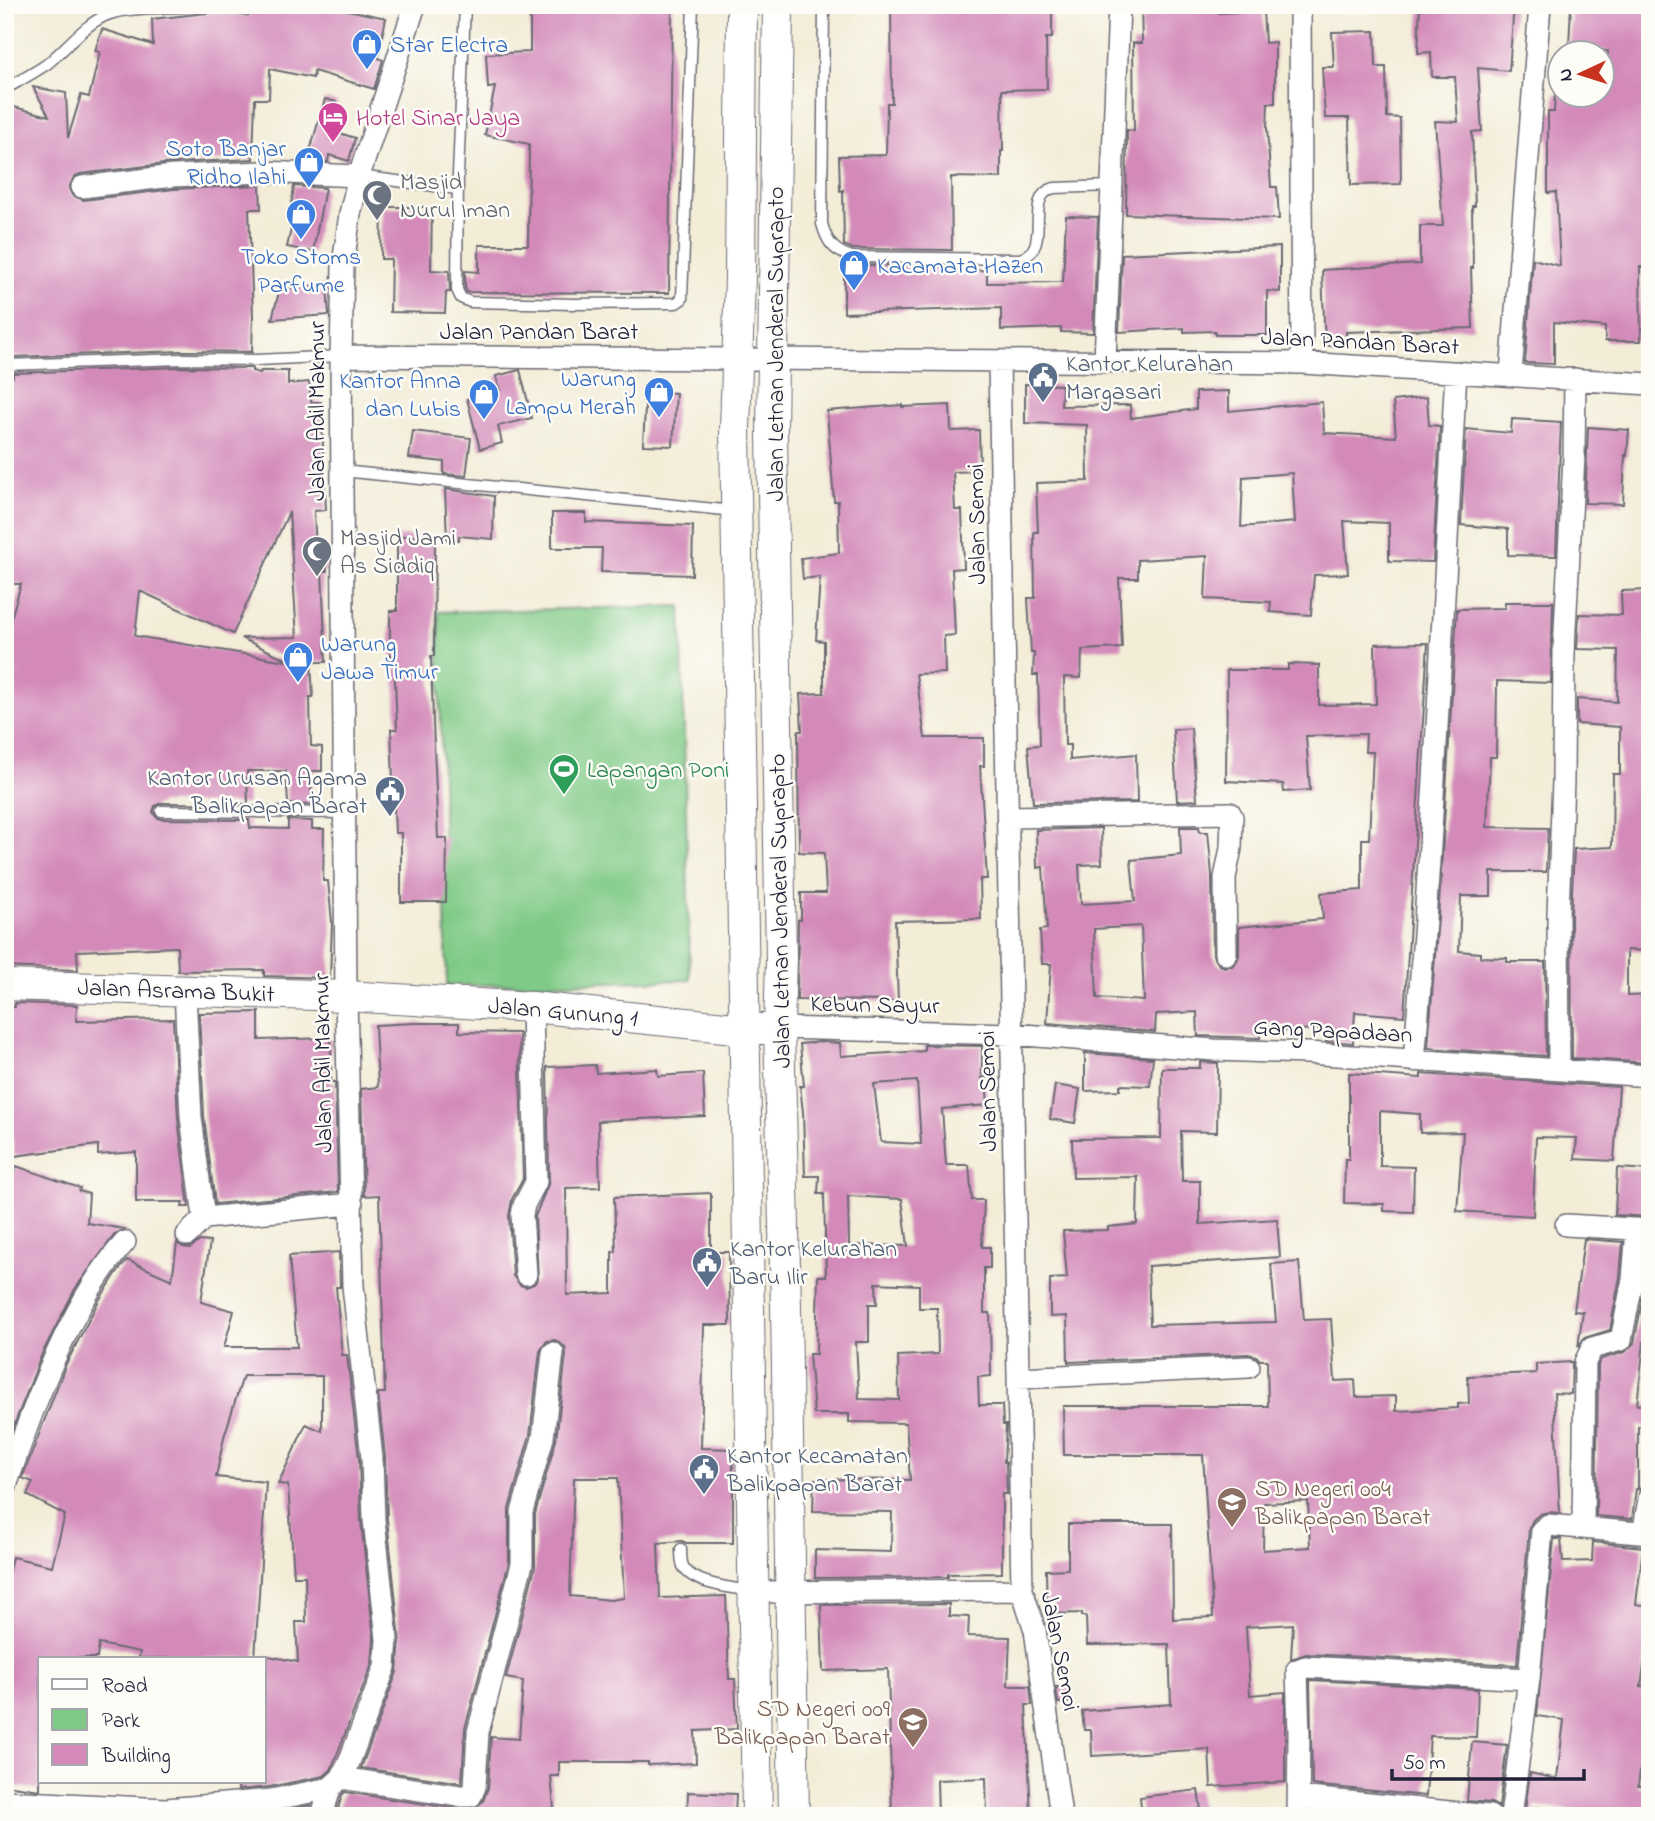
<svg xmlns="http://www.w3.org/2000/svg" width="1655" height="1821" viewBox="0 0 1655 1821" font-family="'Indie Flower',sans-serif">
	<style>
		.green { fill: #80ca87; stroke: #517661; stroke-width: 2 }
		.building { fill: #d38ab9; fill-rule: evenodd }
		.lines { fill: none; stroke-linecap: round; stroke-linejoin: round }
		.lane-casing { stroke: #6b6972; stroke-width: 13 }
		.street-casing { stroke: #6b6972; stroke-width: 24 }
		.secondary-casing { stroke: #6b6972; stroke-width: 32 }
		.lane { stroke: #fff; stroke-width: 10 }
		.street { stroke: #fff; stroke-width: 21 }
		.secondary { stroke: #fff; stroke-width: 30 }
		.labels { text-anchor: middle; stroke-width: 5; stroke-linejoin: round; paint-order: stroke }
		.shop-label { font-size: 24px; fill: #366cbe; stroke: #fdfcf7; text-anchor: start }
		.hotel-label { font-size: 24px; fill: #b23c85; stroke: #fdfcf7; text-anchor: start }
		.worship-label { font-size: 24px; fill: #5b616d; stroke: #fdfcf7; text-anchor: start }
		.street-label { font-size: 24px; fill: #22223b; stroke: #fdfcf7 }
		.service-label { font-size: 24px; fill: #4e5e75; stroke: #fdfcf7; text-anchor: start }
		.leisure-label { font-size: 24px; fill: #27864d; stroke: #fdfcf7; text-anchor: start }
		.education-label { font-size: 24px; fill: #785e54; stroke: #fdfcf7; text-anchor: start }
	</style>
	<rect width="100%" height="100%" fill="#fdfcf7"/>
	<filter id="ink" filterUnits="userSpaceOnUse"><feTurbulence type="fractalNoise" baseFrequency=".0143" numOctaves="2"/><feDisplacementMap in="SourceGraphic" scale="14" xChannelSelector="R" yChannelSelector="G"/><feConvolveMatrix kernelMatrix="1 2 1 2 8 2 1 2 1" color-interpolation-filters="sRGB"/></filter>
	<filter id="wash" filterUnits="userSpaceOnUse"><feTurbulence type="fractalNoise" baseFrequency=".00686" numOctaves="4" result="noise"/><feDisplacementMap in="SourceGraphic" scale="28" xChannelSelector="R" yChannelSelector="G"/><feGaussianBlur stdDeviation="1.57" result="paint"/><feColorMatrix in="noise" values="0 0 0 0 0 0 0 0 0 0 0 0 0 0 0 0 0 1.4 0 .05"/><feComposite in="paint" operator="in"/></filter>
	<g filter="url(#wash)">
		<rect width="100%" height="100%" fill="#f3edd8"/>
		<path class="green" d="M681,606L690,980L447,986L438,612Z"/>
		<g id="blocks">
			<path class="building" d="M251,5H268L292,9V5H324L386,18L378,58L383,60L374,89L314,71L313,78L270,69L269,99H255L253,159L172,163L80,174L74,177L69,188L72,195L84,200L174,189L260,185L261,209H249L253,317L252,352L182,351L12,357L11,286H5V127L10,106L49,116L33,87L66,93L68,138L81,95L89,97L100,52L95,51L102,29L153,45L152,19L216,12L249,16Z
				M530,5H672L669,293L467,292L465,288V271L479,272V245H528L529,144L485,135L495,87L488,88L486,54L530,52Z
				M891,5H1052V38H1046L1047,89L1002,90L1003,151H1001V178L951,177L952,250L853,249L844,245L843,190L840,191L839,156L886,155L887,103H892Z
				M1141,5H1219V13L1263,11L1265,43L1275,42V103H1268L1267,128L1271,187H1277L1279,219L1126,214L1127,130L1134,131L1133,43H1142Z
				M1420,5H1514L1509,71L1478,68L1482,131L1472,132L1475,206H1472L1473,268H1471L1473,328L1346,332V345L1325,346L1322,270L1420,264V226H1443L1435,121L1458,122L1455,77H1432L1431,52L1418,53Z
				M1571,5L1650,6V134H1646L1645,192H1650V267H1640L1641,341H1605V327L1554,322V364L1525,363L1533,259L1560,266L1556,192L1548,193V112H1554L1555,94H1604L1608,51L1569,46Z
				M1375,31L1376,67H1386L1387,117L1400,118L1401,184L1351,185L1349,118H1325L1322,67H1334L1332,32Z
				M325,99L337,102L333,131L355,138L349,161L329,155L328,162L307,161Z
				M294,186L325,188L313,252L287,247L296,207H291Z
				M382,207H432L431,270L449,271L450,292H446L445,313L390,312L391,259H381Z
				M1066,216L1098,217L1093,333L1061,332V328L1001,330V308L844,313V263L852,265L953,266V271L987,270V283L1061,282L1063,281Z
				M1280,247V292L1267,291V335H1215V331L1184,332V328L1119,332L1122,254Z
				M327,285L329,315L272,319L280,288Z
				M182,367L252,368V371L260,373L261,371H288V384L309,382L311,402H321L326,510L314,511L316,550L325,549L327,571L322,572L326,662H311L313,697H310L311,746L322,747V771H310L312,805L288,804L286,771H247L248,804L161,803L155,806L153,812L156,817L161,819L249,820L250,828L288,829V820L312,821V829H324L323,881H328L332,922L330,978L264,976V970L178,971L177,947L77,951L78,970L5,967V639L21,584H12V546L5,545V378L13,377V373ZM289,512L297,637L241,638L286,659V661L135,636L140,591L233,634Z
				M520,370L532,418L498,426L502,443L480,449L467,399L500,390L496,376Z
				M1025,384L1062,385L1061,406L1130,405L1131,418L1196,409V392L1229,391V411L1322,402L1324,433L1396,437L1393,401L1427,397L1429,425L1440,426L1433,562L1389,561V523L1344,521L1348,574L1314,575L1311,615L1270,612L1271,602L1205,599L1207,556L1138,560V578H1119L1122,648L1082,650L1081,678L1064,677L1065,745H1070V760L1136,754L1137,802L1033,803L1028,746L1040,745L1038,675H1033L1034,653H1031L1028,598H1035L1034,532H1038L1036,483L1088,481L1087,425L1025,423ZM1292,473L1295,522L1241,527L1243,477Z
				M646,391L676,393L673,446L643,445Z
				M902,405V407L950,405L951,431L979,430L980,471L953,472L955,510H962L964,568L952,569L955,635L944,636L945,673L916,674L925,738H984V766H980L987,879H980L981,919L895,921L898,1001L797,1000L798,920H801V893H826L824,853L799,852L798,731H802L800,694L824,693V641L816,640L820,577L803,579L801,558L839,553L838,501H834L827,411Z
				M1512,419L1561,422L1556,556L1508,555V529L1461,525L1466,429L1511,433Z
				M1588,427L1629,430L1627,456L1625,455L1623,504L1585,503Z
				M413,431L471,438L466,476L444,474V462L409,458Z
				M445,489L494,496L493,539L459,536V540H447Z
				M552,513H586V522L693,526L692,575L601,572L602,548H552Z
				M397,536H435L434,656H431L433,721L438,838H447L446,902H401V833H395L391,729H397L394,656H390V611H397Z
				M1650,590V951L1627,950V996L1650,995V1063L1572,1058L1571,914L1574,849L1612,847L1613,774H1620V727L1577,724V699L1617,702L1618,650L1577,649L1579,614L1622,615L1621,591Z
				M1505,602H1553L1551,683L1497,681L1496,757H1490L1487,827L1548,828L1546,872H1491V896H1461L1459,951L1480,953V957L1507,958V962H1545L1546,1056L1428,1048L1440,890L1457,609L1505,608Z
				M1428,643L1404,1016L1355,1012L1353,1043L1326,1041L1327,1029L1260,1031V1038L1198,1036L1197,1012L1156,1014L1155,1032L1047,1023L1051,964H1042L1040,930L1047,929L1043,867L1037,868L1036,830L1101,828L1102,864L1079,865L1081,904L1135,901L1131,860L1181,855L1180,827H1199L1200,832H1208L1212,875L1213,955L1219,965L1225,967L1232,966L1237,961L1239,955V927L1323,919L1321,893L1362,890V839H1369L1373,752H1365L1366,734L1306,736L1310,790L1284,792L1283,784L1226,781L1227,670H1288V664L1319,665V705L1376,704L1375,644ZM1141,926L1144,1001L1097,998L1094,929Z
				M1191,728L1197,800L1177,801L1173,730Z
				M15,1003L77,1005L76,1021L173,1019L178,1119L189,1207H182L183,1202H136V1152L98,1155V1145L14,1156L10,1117L5,1118V1084L7,1007H15Z
				M259,1012V1040L331,1038V1082H335L338,1192L215,1204L204,1116L199,1013Z
				M414,1023H459V1032L519,1033L523,1179L512,1199L509,1216L513,1276L520,1285L526,1287L534,1284L538,1279L535,1216L549,1182L547,1067L595,1065L596,1073L657,1069L658,1076L703,1073L705,1116L598,1121L600,1187L566,1188L567,1295L612,1293V1252H616L614,1197L711,1193V1252H729L730,1325H704L701,1448L733,1449V1543H686L682,1541L658,1543L660,1598L726,1596L729,1679H735L737,1729L695,1731L696,1763L648,1765V1762H559V1776H551L554,1808L516,1813H468L467,1816H336L342,1795L345,1792L458,1809L477,1807L483,1801L488,1788L491,1737L519,1739L523,1681L506,1678L535,1567V1514L556,1440L566,1355L565,1347L555,1340L547,1341L540,1351L530,1435L509,1509V1562L465,1729L462,1783L361,1768L397,1672L400,1640L387,1519L385,1457L378,1393H385L379,1195L364,1196L361,1089L378,1087L375,1025ZM574,1478H618L624,1598L611,1600L570,1596Z
				M821,1042L840,1043L841,1056L924,1051V1045L982,1046V1078L986,1077L988,1105L942,1109L946,1165H969L972,1200H984L982,1247H990V1268H984V1313H990L991,1376L978,1377L979,1405H1002L1003,1425H1006L1004,1462H1006L1007,1494H1002V1573L948,1574V1577L815,1578V1550L891,1552L892,1512L813,1511L814,1479L910,1480L906,1423L849,1422V1414H814L809,1354H816L818,1276H826L824,1194H818L819,1176H805L803,1112L800,1086H804L800,1044ZM917,1081L921,1144L881,1142L874,1084ZM848,1196L902,1199L908,1246L849,1245ZM876,1283L919,1285V1308H937L938,1354L898,1356L899,1400L859,1399L856,1342H869V1304H877Z
				M1085,1053L1153,1058L1150,1086L1120,1085V1090L1085,1091Z
				M1200,1062L1218,1063L1217,1132L1181,1131L1182,1181H1200V1224L1277,1219L1280,1257L1148,1266L1150,1325L1276,1322L1271,1264L1299,1262L1304,1320L1331,1319L1335,1381L1355,1380L1356,1397L1396,1396V1411L1458,1408V1404L1469,1403L1468,1376L1536,1373V1364L1572,1362L1571,1394L1554,1393L1560,1513L1549,1512L1540,1514L1533,1520L1529,1528L1517,1665L1306,1654L1291,1659L1293,1624L1246,1627L1250,1695L1285,1692V1782L1211,1787L1209,1749L1092,1756L1091,1730H1084L1082,1711L1171,1704L1169,1644L1087,1645L1086,1616H1082V1613L1047,1614L1046,1570L1068,1569V1524H1172L1173,1619L1213,1617L1203,1455H1064L1063,1406H1268L1267,1360H1260L1256,1356L1248,1354L1068,1362L1067,1316L1050,1317V1279L1067,1278L1063,1231L1108,1230V1227L1137,1224L1138,1177L1073,1178L1072,1139L1161,1138L1162,1068H1200ZM1308,1501L1310,1547L1263,1550L1264,1503Z
				M1349,1073L1421,1078V1074L1619,1087L1614,1161L1575,1159L1577,1138L1536,1137L1533,1216L1457,1211L1463,1132L1420,1133V1114L1380,1111V1166L1414,1167L1413,1212L1384,1211V1204L1344,1203L1345,1159H1349Z
				M1055,1085L1080,1089L1075,1123L1050,1119Z
				M16,1166L80,1188L79,1191L89,1194L87,1223L125,1229L115,1234L75,1289L42,1354L5,1448V1194Z
				M1617,1168L1650,1170V1217L1615,1215Z
				M1584,1239L1623,1242L1620,1277L1610,1330L1584,1338L1578,1347L1583,1312L1574,1311Z
				M200,1241L210,1242L201,1302L234,1311L224,1347H297L289,1256L339,1252L340,1287H336L342,1355H347L359,1459L361,1521L374,1639L372,1664L331,1770L324,1776L269,1787L238,1790L239,1781H264V1655L298,1662L296,1622H306L305,1576H294L288,1485L278,1484L306,1424L322,1431V1376H243L224,1437L216,1477L266,1482L255,1658H139L140,1652L99,1644L97,1658H40V1790L5,1785V1588L12,1557L52,1566L65,1515L27,1495L33,1482L22,1478L28,1463L66,1364L98,1302L116,1274L127,1260L172,1280L177,1243L183,1247L190,1248Z
				M1650,1243V1343L1644,1342L1637,1405L1650,1404V1426H1638V1489H1636L1632,1519L1596,1516L1598,1365L1601,1359L1625,1352L1634,1343L1646,1281Z
				M1554,1539H1561L1563,1562L1592,1561L1593,1542L1643,1547L1636,1604L1650,1606V1625L1641,1686L1650,1687V1699L1638,1786L1650,1787V1816H1601V1813L1535,1807L1534,1812L1525,1810L1530,1773L1557,1779L1564,1720L1537,1716Z
				M949,1604V1616L969,1617L968,1636L1010,1637L1008,1686H1030L1032,1705H1026L1031,1816H987L986,1778L937,1780L938,1816H892L888,1669L823,1671L821,1605Z
				M1310,1680L1478,1689L1476,1737L1430,1736L1426,1796L1312,1785Z
				M1056,1687H1070V1702L1058,1703Z
				M1472,1742L1507,1745L1499,1807L1491,1803L1467,1801Z
				M1198,1790L1201,1810L1142,1816L1140,1797Z
				M688,1792L736,1794L735,1816H687Z
				M311,1805L309,1816H241L273,1813Z"/>
		</g>
	</g>
	<g filter="url(#ink)">
		<use href="#blocks" fill-opacity="0" stroke="#6b6972" stroke-width="2"/>
		<g class="lines">
			<g class="lane-casing">
				<path id="lane" d="M465,5L458,175L457,290L461,298L470,302L575,304L676,303L682,299L693,5
					M824,5L822,224C827,242 833,251 852,257L1020,259C1054,249 1022,196 1054,188L1112,186
					M5,89C19,81 34,73 47,64C66,49 87,21 110,14C135,6 177,9 206,5
					M359,176L457,189
					M5,365L182,359L257,360L341,356
					M342,471L734,511
					M161,811L345,813
					M681,1549C681,1555 681,1561 683,1566C691,1584 733,1588 751,1591"/>
			</g>
			<g class="street-casing">
				<path id="street" d="M1300,5L1302,363
					M82,187L173,176L263,172L359,176
					M341,356L1302,363L1650,384
					M999,361L1022,1590L1035,1630L1061,1816
					M1105,361L1119,5
					M1511,374L1540,5
					M1008,817L1230,813L1232,817L1231,848L1225,878L1226,954
					M185,991L191,1117L204,1218L352,1204
					M779,1028L1012,1034L1214,1050L1307,1053L1650,1076
					M1414,1061C1434,831 1443,602 1456,372
					M1559,1070L1558,914L1563,781L1564,649L1574,457L1575,379
					M1566,1225L1650,1230
					M187,1235L204,1218
					M526,1274L522,1215L524,1205L536,1182L532,1007
					M1018,1378L1249,1367
					M5,1489C31,1412 70,1302 125,1242
					M1583,1528L1585,1362L1592,1348L1621,1340L1633,1279L1637,1229
					M1643,1533L1650,1494
					M754,1592L1022,1590
					M341,1778L460,1796H471L475,1787L478,1732L522,1564V1512L543,1438L553,1353
					M1299,1797L1490,1816
					M5,1801L166,1809L271,1800L330,1788L341,1778L348,1765L385,1667L387,1639L374,1520L372,1458L353,1286L346,996L341,356L343,265L350,214L359,176L415,5
					M322,1816L330,1788
					M1298,1816L1299,1734L1297,1670L1305,1667L1529,1679
					M1511,1816L1529,1679L1542,1530L1548,1525L1650,1534"/>
			</g>
			<g class="secondary-casing">
				<path id="secondary" d="M742,5L740,277L735,429L757,1816
					M778,5L772,433L781,959L779,1028L786,1307L794,1816
					M5,985L346,996L532,1007L744,1029H764"/>
			</g>
			<use href="#lane" class="lane"/>
			<use href="#street" class="street"/>
			<use href="#secondary" class="secondary"/>
		</g>
	</g>
	<defs>
		<g id="shop-pin" transform="scale(1.575)"><path d="M0 17L-7.5 6A9.5 9.5 0 1 1 7.5 6Z" fill="#3f7fe0" stroke="#fdfcf7"/><path d="M-5-2.5h2.3a2.7 3.5 0 0 1 5.4 0H5L5.5 6h-11ZM-1.5-2.5h3a1.5 2.3 0 0 0-3 0Z" fill="#fff"/></g>
		<g id="hotel-pin" transform="scale(1.575)"><path d="M0 17L-7.5 6A9.5 9.5 0 1 1 7.5 6Z" fill="#d1479c" stroke="#fdfcf7"/><path d="M-6-4.5h1.5V1H6V5H4.5V3h-9V5H-6ZM-4 0a1.8 1.8 0 1 1 3.6 0ZM.5 0V-2.5h3Q6-2.5 6 0Z" fill="#fff"/></g>
		<g id="mosque-pin" transform="scale(1.575)"><path d="M0 17L-7.5 6A9.5 9.5 0 1 1 7.5 6Z" fill="#6b7280" stroke="#fdfcf7"/><path d="M3.5-4.9A6 6 0 1 0 3.5 4.9A5 5 0 1 1 3.5-4.9Z" fill="#fff"/></g>
		<g id="civic-pin" transform="scale(1.575)"><path d="M0 17L-7.5 6A9.5 9.5 0 1 1 7.5 6Z" fill="#5c6f8a" stroke="#fdfcf7"/><path d="M-.6-6.5H3V-4.5H.6V-3L4-1V1h2V6H-6V1h2V-1L-.6-3ZM-1.2 2.5V6h2.4V2.5Z" fill="#fff"/></g>
		<g id="stadium-pin" transform="scale(1.575)"><path d="M0 17L-7.5 6A9.5 9.5 0 1 1 7.5 6Z" fill="#2e9e5b" stroke="#fdfcf7"/><path d="M0-5a6.5 5 0 1 0 0 10a6.5 5 0 1 0 0-10ZM-3.5-1.8h7v3.6h-7Z" fill="#fff"/></g>
		<g id="school-pin" transform="scale(1.575)"><path d="M0 17L-7.5 6A9.5 9.5 0 1 1 7.5 6Z" fill="#8d6e63" stroke="#fdfcf7"/><path d="M0-5L7-2L0 1L-7-2ZM-4 1L0 2.5L4 1V4Q0 6-4 4Z" fill="#fff"/></g>
	</defs>
	<g fill-rule="evenodd">
		<use href="#shop-pin" x="367" y="44"/>
		<use href="#hotel-pin" x="333" y="117"/>
		<use href="#shop-pin" x="309" y="162"/>
		<use href="#mosque-pin" x="377" y="195"/>
		<use href="#shop-pin" x="301" y="214"/>
		<use href="#shop-pin" x="854" y="265"/>
		<use href="#civic-pin" x="1043" y="377"/>
		<use href="#shop-pin" x="659" y="392"/>
		<use href="#shop-pin" x="484" y="394"/>
		<use href="#mosque-pin" x="317" y="551"/>
		<use href="#shop-pin" x="298" y="657"/>
		<use href="#stadium-pin" x="564" y="769"/>
		<use href="#civic-pin" x="390" y="791"/>
		<use href="#civic-pin" x="707" y="1262"/>
		<use href="#civic-pin" x="704" y="1469"/>
		<use href="#school-pin" x="1232" y="1502"/>
		<use href="#school-pin" x="913" y="1722"/>
	</g>
	<g class="labels">
		<g class="shop-label">
			<text x="390" y="52">Star Electra</text>
			<text x="286" y="156" text-anchor="end">Soto Banjar<tspan x="286" dy="28">Ridho Ilahi</tspan></text>
			<text x="301" y="264" text-anchor="middle">Toko Stoms<tspan x="301" dy="28">Parfume</tspan></text>
			<text x="877" y="273">Kacamata Hazen</text>
			<text x="636" y="386" text-anchor="end">Warung<tspan x="636" dy="28">Lampu Merah</tspan></text>
			<text x="461" y="388" text-anchor="end">Kantor Anna<tspan x="461" dy="28">dan Lubis</tspan></text>
			<text x="321" y="651">Warung<tspan x="321" dy="28">Jawa Timur</tspan></text>
		</g>
		<g class="hotel-label">
			<text x="356" y="125">Hotel Sinar Jaya</text>
		</g>
		<g class="worship-label">
			<text x="400" y="189">Masjid<tspan x="400" dy="28">Nurul Iman</tspan></text>
			<text x="340" y="545">Masjid Jami<tspan x="340" dy="28">As Siddiq</tspan></text>
		</g>
		<g class="street-label">
			<text x="539" y="339">Jalan Pandan Barat</text>
			<text transform="translate(1360 341) rotate(3)" y="8">Jalan Pandan Barat</text>
			<text transform="translate(775 344) rotate(-90)" y="8">Jalan Letnan Jenderal Suprapto</text>
			<text transform="translate(316 411) rotate(-90)" y="8">Jalan Adil Makmur</text>
			<text transform="translate(976 524) rotate(-91)" y="8">Jalan Semoi</text>
			<text transform="translate(779 911) rotate(-91)" y="8">Jalan Letnan Jenderal Suprapto</text>
			<text transform="translate(176 990) rotate(2)" y="8">Jalan Asrama Bukit</text>
			<text transform="translate(875 1004) rotate(1)" y="8">Kebun Sayur</text>
			<text transform="translate(563 1011) rotate(5)" y="8">Jalan Gunung 1</text>
			<text transform="translate(1333 1030) rotate(3)" y="8">Gang Papadaan</text>
			<text transform="translate(322 1063) rotate(-91)" y="8">Jalan Adil Makmur</text>
			<text transform="translate(987 1091) rotate(-91)" y="8">Jalan Semoi</text>
			<text transform="translate(1061 1651) rotate(79)" y="8">Jalan Semoi</text>
		</g>
		<g class="service-label">
			<text x="1066" y="371">Kantor Kelurahan<tspan x="1066" dy="28">Margasari</tspan></text>
			<text x="367" y="785" text-anchor="end">Kantor Urusan Agama<tspan x="367" dy="28">Balikpapan Barat</tspan></text>
			<text x="730" y="1256">Kantor Kelurahan<tspan x="730" dy="28">Baru Ilir</tspan></text>
			<text x="727" y="1463">Kantor Kecamatan<tspan x="727" dy="28">Balikpapan Barat</tspan></text>
		</g>
		<g class="leisure-label">
			<text x="587" y="777">Lapangan Poni</text>
		</g>
		<g class="education-label">
			<text x="1255" y="1496">SD Negeri 004<tspan x="1255" dy="28">Balikpapan Barat</tspan></text>
			<text x="890" y="1716" text-anchor="end">SD Negeri 009<tspan x="890" dy="28">Balikpapan Barat</tspan></text>
		</g>
	</g>
	<rect width="1655" height="1821" fill="none" stroke="#fdfcf7" stroke-width="28"/>
	<rect x="38" y="1657" width="228" height="126" fill="#fdfcf7" stroke="#a5a5ac" stroke-width="2"/>
	<rect x="52" y="1679" width="35" height="10" fill="#ffffff" stroke="#a5a5ac" stroke-width="2"/>
	<text x="102" y="1692" font-size="21" fill="#22223b">Road</text>
	<rect x="52" y="1709" width="35" height="21" fill="#80ca87" stroke="#a5a5ac" stroke-width="2"/>
	<text x="102" y="1727" font-size="21" fill="#22223b">Park</text>
	<rect x="52" y="1744" width="35" height="21" fill="#d38ab9" stroke="#a5a5ac" stroke-width="2"/>
	<text x="102" y="1762" font-size="21" fill="#22223b">Building</text>
	<g transform="translate(1581 74) rotate(266)"><circle r="33" fill="#fdfcf7" stroke="#a5a5ac" stroke-width="2"/>
	<path d="M0-5L12 26L0 18L-12 26Z" fill="#c8321e"/>
	<text y="-10" font-size="19" font-weight="bold" text-anchor="middle" fill="#22223b">N</text>
	</g>
	<path d="M1392 1769v10h192v-10" fill="none" stroke="#22223b" stroke-width="3.5"/>
	<text x="1403" y="1769" font-size="21" fill="#22223b" stroke="#fdfcf7" stroke-width="5" paint-order="stroke">50 m</text>
</svg>
